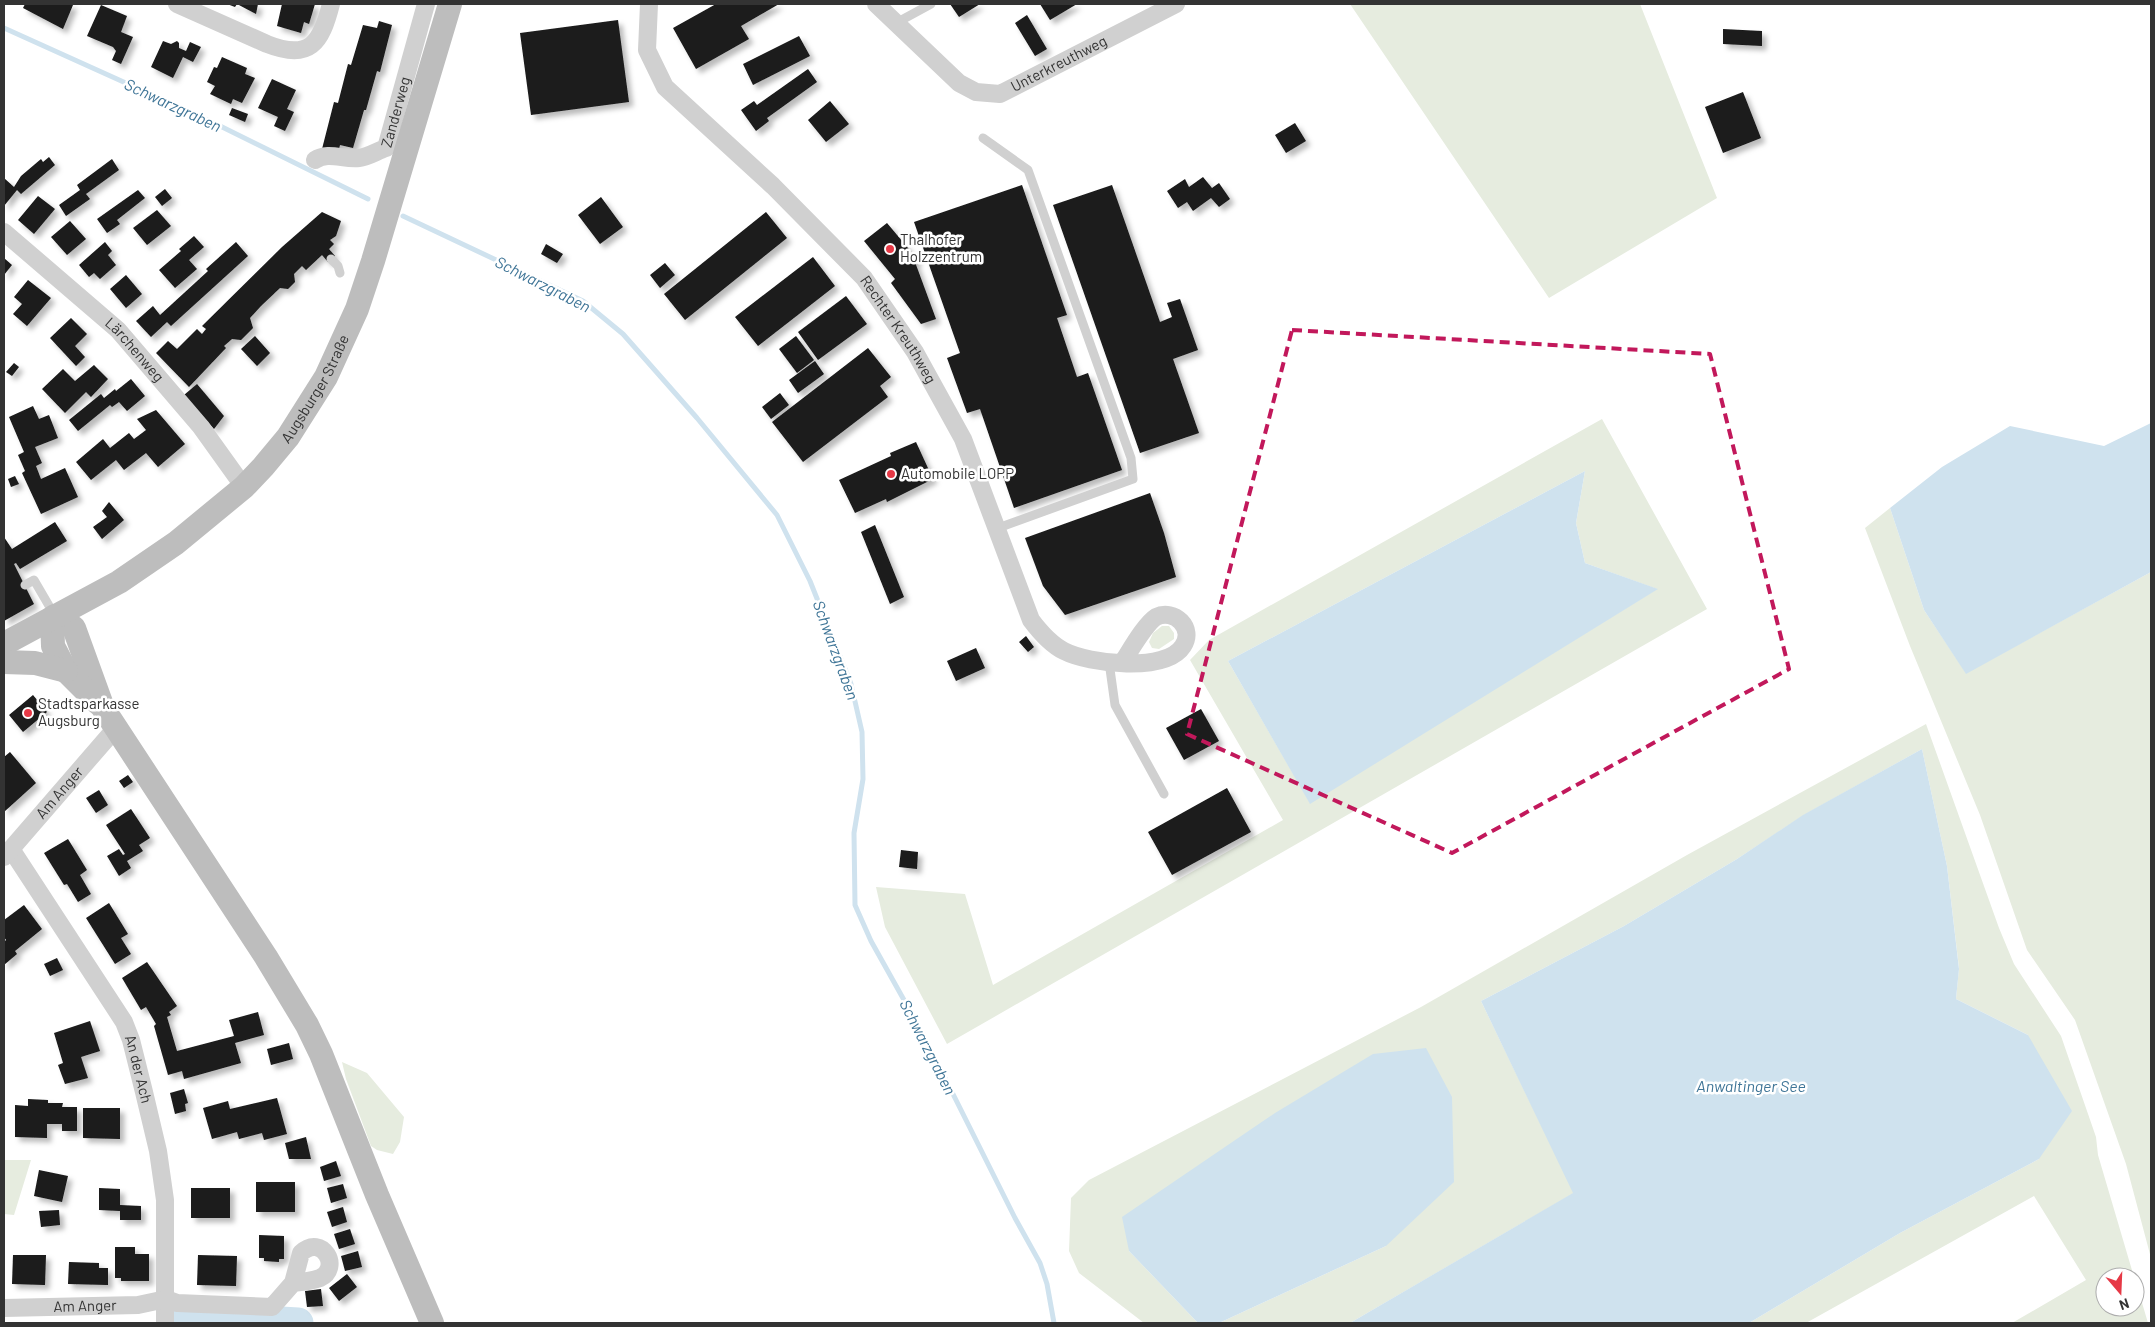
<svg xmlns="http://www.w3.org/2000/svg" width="2155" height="1327" viewBox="0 0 2155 1327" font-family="Barlow,sans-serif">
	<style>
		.green { fill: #e6ecdf; fill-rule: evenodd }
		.water { fill: #cfe2ee }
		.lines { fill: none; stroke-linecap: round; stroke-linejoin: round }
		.stream { stroke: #cfe2ee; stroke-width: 5 }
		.river { stroke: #cfe2ee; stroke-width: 31 }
		.building { fill: #1a1a1a; filter: url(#shadow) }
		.lane { stroke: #d0d0d0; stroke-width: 9 }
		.street { stroke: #d0d0d0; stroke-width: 18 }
		.secondary { stroke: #bdbdbd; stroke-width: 24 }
		.marked { fill: none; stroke: #c2185b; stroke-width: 4; stroke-dasharray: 10 6; stroke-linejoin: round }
		.poi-dot { fill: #e63946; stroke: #fff; stroke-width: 2 }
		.labels { text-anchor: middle; stroke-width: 5; stroke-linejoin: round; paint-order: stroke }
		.street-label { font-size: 15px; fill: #333; stroke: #fff }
		.poi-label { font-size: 15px; fill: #333; stroke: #fff; text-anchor: start }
		.water-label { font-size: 16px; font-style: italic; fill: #3f7597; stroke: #fff }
	</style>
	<defs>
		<filter id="shadow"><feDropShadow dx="4.5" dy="4.5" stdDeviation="2.5" flood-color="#0004"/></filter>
	</defs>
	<rect width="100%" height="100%" fill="#fff"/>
	<path class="green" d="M1350,4H1640L1717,198L1549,298Z
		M1602,419L1707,609L947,1044L885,927L876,887L965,894L993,985L1283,820L1190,660L1209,640ZM1585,471L1576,523L1585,563L1657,589L1310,803L1228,661Z
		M1890,508L1924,610L1966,673L2151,572V1258L2126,1164L2075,1020L2027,950L1980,815L1910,646L1865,528Z
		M1162,626H1169L1174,633V639L1159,649L1152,648L1149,642L1153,633Z
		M1926,724L1999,928L2014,964L2061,1036L2096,1137L2098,1155L2134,1277H2105V1307H2135V1279L2148,1323H2012L2086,1280L2034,1196L1806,1323H1749L1900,1233L2039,1159L2028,1035L1956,999L1959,968L1947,866L1922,749L1804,815L1737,859L1624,926L1481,1001L1574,1193L1350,1323H1219L1386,1246L1129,1251L1198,1323H1144L1079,1273L1069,1251L1071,1198L1089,1180L1421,1007L1687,855Z
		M342,1062L367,1073L404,1117L400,1142L393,1154L377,1150L371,1146L346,1079Z
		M4,1160H31L14,1215L4,1214Z"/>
	<path class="water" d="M2151,423V572L1966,674L1924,610L1890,508L1942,467L2010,426L2104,446Z
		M1585,471L1576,523L1585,563L1658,589L1310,804L1228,661Z
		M1922,749L1947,866L1959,969L1956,999L2028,1035L2072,1111L2039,1159L1900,1233L1749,1323H1350L1573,1193L1481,1001L1624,926L1737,859L1803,815Z
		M1426,1048L1452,1097L1454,1182L1386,1246L1219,1323H1198L1129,1251L1122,1217L1275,1113L1373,1054Z"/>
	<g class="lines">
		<path class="stream" d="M4,28L210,121L368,199
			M403,216L583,301L623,334L697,418L777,515L810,581L851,684L862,732L863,779L854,833L855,905L871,941L923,1034L1015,1218L1040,1263L1047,1284L1054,1323"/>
		<path class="river" d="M179,1323L264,1321L298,1323"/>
	</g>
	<path class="building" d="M25,4H70L73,5L63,29L23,8Z
		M227,4H258L256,14L237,4L235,7Z
		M282,4H315L309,24L304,22L301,33L277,26Z
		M716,4H779L741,26L749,39L696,69L673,28Z
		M950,4H980L959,17Z
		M1040,4H1077L1050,20Z
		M101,5L127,16L121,32L133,37L121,64L112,60L116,51L113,47L87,36Z
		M1027,15L1047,49L1035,56L1015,23Z
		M618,20L629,102L531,115L520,33Z
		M379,21L392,25L380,72L377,71L366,110H364L353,148L340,145L338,153L322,149L334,102L338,103L348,64L351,65L363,25L377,28Z
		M1723,29L1762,31V46L1723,44Z
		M799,36L810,56L753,85L743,64Z
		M163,41L171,44L177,41L179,43V48L186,51L190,42L201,47L193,62L183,57L173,78L151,67Z
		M222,57L247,68L245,74L255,78L242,103L233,99L231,104L210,94L215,86L207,82L214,67L217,68Z
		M808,69L817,82L767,118L769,121L756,131L741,110L754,101L757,105Z
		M272,79L296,90L287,109L294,112L285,131L274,126L278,117L258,108Z
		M1743,92L1761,138L1723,153L1705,107Z
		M830,101L849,124L826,142L808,120Z
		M232,108L248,114L245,122L229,115Z
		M1295,123L1306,141L1286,153L1275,135Z
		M49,157L55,165L21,194L17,190L4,206V178L14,187L21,176L41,159L43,162Z
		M112,159L119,170L86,194L90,199L66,216L59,205L80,190L77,185Z
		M1203,177L1212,188L1219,183L1230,199L1219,207L1211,198L1193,211L1187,202L1178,208L1167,191L1185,179L1189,187Z
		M1022,185L1067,315L1057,318L1077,377L1088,373L1122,470L1014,508L980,409L967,413L947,358L960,353L914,222Z
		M1112,185L1160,322L1172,317L1167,303L1180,299L1198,350L1173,359L1199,433L1140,453L1053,205Z
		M165,189L172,198L162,206L155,197Z
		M138,190L145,198L117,220L120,224L107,233L97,219Z
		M38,196L55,209L34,234L18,220Z
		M601,197L623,227L600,244L578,215Z
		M157,210L171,226L147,245L133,228Z
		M322,212L341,221L336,236L330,240L334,244L329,249L335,256L328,262L322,255L306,270L302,266L294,274L295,282L288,289L280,288L261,306L250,318L253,328L241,340L232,339L224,346L226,348L189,387L156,353L168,341L177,349L197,329L202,334L206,329L202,326L282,247Z
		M766,212L787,238L685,320L664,294Z
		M70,221L86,239L67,255L51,237Z
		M887,223L918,260L915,262L936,319L921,324L891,283L895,279L864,241Z
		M194,236L204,247L189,260L197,269L175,288L159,270L181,251L179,249Z
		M105,242L112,251L108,255L116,265L100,279L94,273L89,277L79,265Z
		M236,242L248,256L171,326L167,322L151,337L136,321L153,306L160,315L208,271L206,269Z
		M546,244L563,254L557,263L541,254Z
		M813,257L835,286L758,346L735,317Z
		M4,258L12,265L4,275Z
		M665,263L675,275L660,288L650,275Z
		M126,275L142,294L126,308L110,289Z
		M28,280L51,298L27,326L13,314L22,304L14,297Z
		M846,296L867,324L818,360L798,332Z
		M71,318L87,334L75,346L85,357L76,366L50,338Z
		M255,336L270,353L257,366L241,349Z
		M796,336L814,360L797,373L779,349Z
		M868,348L891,377L880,386L888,397L803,462L772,422Z
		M815,361L824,374L798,393L789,380Z
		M14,363L19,367L12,376L6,372Z
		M94,365L108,379L91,397L86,392L65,413L42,389L63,369L75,381Z
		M131,379L145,396L127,411L119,402L112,407L110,405L78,431L69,420L101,394L104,398L115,389L116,391Z
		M197,384L224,416L214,429L184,395Z
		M780,393L789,405L771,419L762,407Z
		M33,406L39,419L49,415L58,438L35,447L42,463L36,466L41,479L65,468L78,497L41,514L22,473L25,471L18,455L24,452L9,417Z
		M156,410L185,444L158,467L146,453L124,470L116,460L91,480L76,462L103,439L110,448L129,433L134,439L146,430L137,419Z
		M916,442L933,479L887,502L886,499L855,513L839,480L891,456L890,453Z
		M15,476L19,484L11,487L8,479Z
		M1150,493L1164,533L1176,577L1065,615L1043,586L1025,538Z
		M109,502L124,520L102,539L93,527L107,517L102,511Z
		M55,522L67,541L20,569L16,563L14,564L34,604L4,621V537L12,549Z
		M875,525L904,597L890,604L861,532Z
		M1026,636L1034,647L1028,652L1019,642Z
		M976,648L985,668L956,681L947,661Z
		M33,695L47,712L23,732L9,715Z
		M1201,709L1219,741L1184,760L1166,728Z
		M10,752L36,783L4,812V757Z
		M128,775L133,782L124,788L119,781Z
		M1227,788L1251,832L1172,875L1148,832Z
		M99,790L108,805L96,813L86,798Z
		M131,809L150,838L139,845L143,851L127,861L131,868L119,876L107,856L119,849L123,855L125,854L106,825Z
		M68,839L87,870L80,875L91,894L78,902L67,884L64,885L44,853Z
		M901,850L918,852L917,869L899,867Z
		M109,903L128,934L121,938L131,954L115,964L86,918Z
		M24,905L42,929L15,951L17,954L4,965V942L6,940L4,937V920Z
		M57,958L63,970L50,976L44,964Z
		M147,962L177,1006L169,1012L171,1015L167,1017L177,1051L234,1036L229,1020L258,1012L264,1035L235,1043L241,1063L184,1079L182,1071L168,1075L154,1026L156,1024L146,1007L141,1010L122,978Z
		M90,1021L100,1051L81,1057L88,1078L65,1084L58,1065L63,1063L54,1033Z
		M289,1043L293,1059L271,1065L267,1049Z
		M184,1089L188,1103L185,1104L186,1111L175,1114L170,1093Z
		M277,1098L287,1134L264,1140L262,1133L239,1139L237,1132L212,1139L203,1108L228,1101L230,1109Z
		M28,1099L48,1100V1103H63L62,1107H77V1131H62V1124H47V1138L15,1137V1105L28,1106Z
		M83,1108H120V1139L83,1138Z
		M306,1137L311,1159H289L285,1143Z
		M336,1161L341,1176L324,1181L320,1167Z
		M39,1170L68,1176L62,1202L34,1196Z
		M256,1182H295V1212H256Z
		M343,1184L347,1198L331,1203L327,1188Z
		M99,1188L120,1189V1205L141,1206V1220H120V1211L99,1210Z
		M191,1188H230V1218H191Z
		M343,1207L347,1222L332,1227L327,1212Z
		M59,1210L60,1225L41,1227L39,1211Z
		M350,1229L355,1244L339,1249L334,1234Z
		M259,1235L284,1236V1259H279V1262L264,1261V1258H259Z
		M115,1247H135V1254H149V1281H121V1278H115Z
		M358,1251L362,1267L345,1271L341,1256Z
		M13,1255H46L45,1285L12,1284Z
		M198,1255L237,1256L236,1286L197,1285Z
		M69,1262L99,1263V1268H108V1285L68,1284Z
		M347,1274L357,1287L339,1301L329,1288Z
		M321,1289L323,1306L307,1307L305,1291Z"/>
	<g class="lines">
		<path class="lane" d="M896,23L931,4
			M983,138L1028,170L1131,458L1133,479L998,528
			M331,259L338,266L340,273
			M25,585L34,580L55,616
			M1109,662L1115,705L1164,794"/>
		<g class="street">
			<path d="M177,4L267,44C310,61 321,43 331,4"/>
			<path id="s1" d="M649,4L647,50L665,87L773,186L864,278L915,352L963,439L1031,620C1040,632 1050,644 1064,651C1089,664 1166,673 1183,646C1195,628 1174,608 1156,617C1145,624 1130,651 1122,663"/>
			<path id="s2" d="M876,4L959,83L976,92L1000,94L1176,4"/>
			<path id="s3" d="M315,160C328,151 344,160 359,158C368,157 377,151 386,148L426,4"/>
			<path id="s4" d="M4,232L118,330L201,427L244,487"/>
			<path id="s5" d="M11,849L124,1022L131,1040L144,1092L158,1151L165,1200V1323"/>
			<path id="s6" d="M4,857L115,729"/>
			<path id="s7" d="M4,1308L138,1305L166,1299L177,1303L272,1307L293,1283L301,1253C322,1233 342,1268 320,1278C312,1281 302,1282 293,1283"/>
		</g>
		<g class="secondary">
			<path d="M55,616L74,628L103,708L266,957L307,1025L321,1054L377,1195L432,1323"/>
			<path d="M52,618L53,646L66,671L98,703"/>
			<path id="s8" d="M4,644L119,582L176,543L244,487L263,467L288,437L326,377L357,309L373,261L450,4"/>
			<path d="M4,662L35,663L66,671"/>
		</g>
	</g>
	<path class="marked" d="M1292,330L1710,354L1789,669L1452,853L1187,734Z"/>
	<g class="poi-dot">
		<circle cx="890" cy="249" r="5"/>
		<circle cx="891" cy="474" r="5"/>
		<circle cx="28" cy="713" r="5"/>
	</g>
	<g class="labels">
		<g class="street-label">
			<text dy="5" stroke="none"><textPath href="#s2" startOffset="224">Unterkreuthweg</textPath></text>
			<text dy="5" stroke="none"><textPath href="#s3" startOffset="111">Zanderweg</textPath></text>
			<text dy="5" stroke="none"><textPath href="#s1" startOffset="425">Rechter Kreuthweg</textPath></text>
			<text dy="5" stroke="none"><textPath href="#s4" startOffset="176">Lärchenweg</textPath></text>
			<text dy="5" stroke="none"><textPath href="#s8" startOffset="410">Augsburger Straße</textPath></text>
			<text dy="5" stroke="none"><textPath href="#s6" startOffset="85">Am Anger</textPath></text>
			<text dy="5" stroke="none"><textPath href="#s5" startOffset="256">An der Ach</textPath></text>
			<text dy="5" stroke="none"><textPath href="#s7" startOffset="81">Am Anger</textPath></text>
		</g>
		<g class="poi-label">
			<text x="900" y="245">Thalhofer<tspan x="900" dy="17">Holzzentrum</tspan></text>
			<text x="901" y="479">Automobile LOPP</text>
			<text x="38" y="709">Stadtsparkasse<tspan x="38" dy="17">Augsburg</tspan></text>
		</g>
		<g class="water-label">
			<text transform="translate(173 105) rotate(25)" y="6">Schwarzgraben</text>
			<text transform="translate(543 284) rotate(27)" y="6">Schwarzgraben</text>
			<text transform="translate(836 650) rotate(70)" y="6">Schwarzgraben</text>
			<text transform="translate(928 1047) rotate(63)" y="6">Schwarzgraben</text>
			<text x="1751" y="1092">Anwaltinger See</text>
		</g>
	</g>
	<rect width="2155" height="1327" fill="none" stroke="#333333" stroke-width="10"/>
	<g transform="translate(2120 1292) rotate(161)"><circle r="24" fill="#ffffff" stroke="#adadad"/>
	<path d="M0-4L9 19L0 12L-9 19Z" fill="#e63946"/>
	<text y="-8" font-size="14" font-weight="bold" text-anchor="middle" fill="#333333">N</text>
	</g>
</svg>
